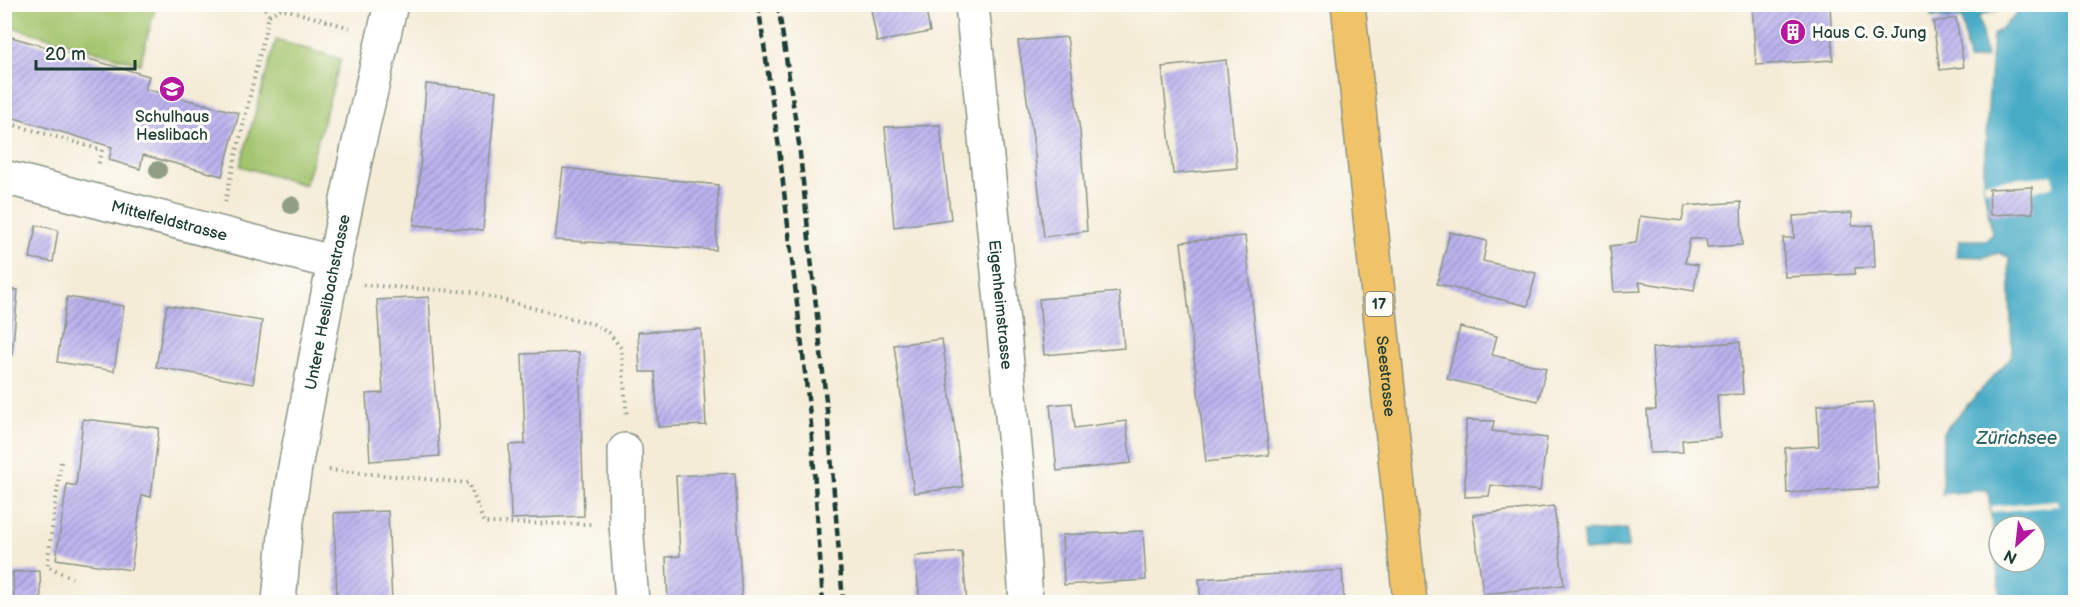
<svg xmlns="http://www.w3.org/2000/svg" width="2080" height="607" viewBox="0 0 2080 607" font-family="'Balsamiq Sans',sans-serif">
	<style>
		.grass { fill: #a4c56e; stroke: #628151; stroke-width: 1.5 }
		.water { fill: #47abc6; stroke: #33747d; stroke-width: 1.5; fill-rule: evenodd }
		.pier { fill: #f4ecd7 }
		.building { fill: url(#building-hatch) }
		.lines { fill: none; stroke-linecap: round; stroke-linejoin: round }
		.minor-casing { stroke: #8a9486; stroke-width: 36 }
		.major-casing { stroke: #8a9486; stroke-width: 36 }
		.path { stroke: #8a9486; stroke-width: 4; stroke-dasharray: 1.5 4.5; stroke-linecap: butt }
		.minor { stroke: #fff; stroke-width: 33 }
		.major { stroke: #f1c369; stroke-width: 33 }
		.rail { stroke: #1f3d34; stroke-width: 4.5; stroke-dasharray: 9 4.5; stroke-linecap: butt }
		.tree { fill: #919e85 }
		.labels { text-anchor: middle; stroke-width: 6; stroke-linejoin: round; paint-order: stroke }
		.shield { fill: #fdfcf7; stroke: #62766e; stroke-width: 1.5 }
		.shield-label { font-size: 15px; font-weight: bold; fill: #1f3d34 }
		.poi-label { font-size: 16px; fill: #1f3d34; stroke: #fdfcf7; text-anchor: start }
		.street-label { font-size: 16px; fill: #1f3d34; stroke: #fdfcf7 }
		.water-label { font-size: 18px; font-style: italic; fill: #2d6467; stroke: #fdfcf7 }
	</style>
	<defs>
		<pattern id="building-hatch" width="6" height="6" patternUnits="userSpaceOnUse" patternTransform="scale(1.5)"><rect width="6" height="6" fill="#bbb2ee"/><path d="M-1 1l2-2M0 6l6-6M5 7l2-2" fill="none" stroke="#9792c2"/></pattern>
	</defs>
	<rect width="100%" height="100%" fill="#fdfcf7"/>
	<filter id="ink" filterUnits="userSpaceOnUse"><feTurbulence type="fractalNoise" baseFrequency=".0167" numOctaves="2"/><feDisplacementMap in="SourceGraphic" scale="12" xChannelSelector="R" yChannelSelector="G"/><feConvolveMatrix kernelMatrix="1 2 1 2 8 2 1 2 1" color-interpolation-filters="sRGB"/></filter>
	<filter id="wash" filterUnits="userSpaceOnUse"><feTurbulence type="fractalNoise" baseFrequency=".008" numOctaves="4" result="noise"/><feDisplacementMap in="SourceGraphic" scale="24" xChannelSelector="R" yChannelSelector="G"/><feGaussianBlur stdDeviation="1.35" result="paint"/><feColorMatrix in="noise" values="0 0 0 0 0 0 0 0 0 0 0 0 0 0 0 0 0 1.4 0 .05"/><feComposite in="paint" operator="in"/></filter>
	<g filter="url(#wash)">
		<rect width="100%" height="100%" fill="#f4ecd7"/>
		<path class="grass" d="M4,5L5,4L156,5L140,64L5,25Z
			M276,40L341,59L305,185L240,166Z"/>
		<path class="water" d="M1932,5H2014L1979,16L1986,58L1968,61L1962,19L1931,17Z
			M2021,5H2075V602H2001L1988,490L1942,494L1943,432L2012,356L2009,257L1999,253L1984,257L1956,256L1960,240H1987L1992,233L1983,182L1993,35L2016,15ZM1999,526H2035V562H1999Z
			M1627,529L1628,548L1584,551L1583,532Z"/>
		<path class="pier" d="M2053,175L2054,186L2032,192L2031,187L1985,190L1983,182Z
			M2057,500L2059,506L1991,512V506Z"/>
		<g id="blocks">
			<path class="building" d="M450,4H476L475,10L450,6Z
				M870,4H925L930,32L877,42Z
				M1752,4H1830L1833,60L1756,65Z
				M1956,18L1964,67L1940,70L1933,22Z
				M4,35L149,76L145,89L239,113L222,176L143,155L140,169L109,160L112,147L4,115Z
				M1067,37L1080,131L1087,231L1044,237L1033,138L1018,41Z
				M1226,60L1237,168L1173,174L1162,67Z
				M426,84L496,91L483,230L414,225L419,183Z
				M940,125L951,219L894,227L885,127Z
				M563,168L718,185L716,250L555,240Z
				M2032,187L2033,213L1990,215L1989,189Z
				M1741,202L1742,245L1707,247L1706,239H1690L1685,263L1698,265L1694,291L1639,282L1641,291L1614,292L1610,246L1636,243L1640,216L1682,221L1685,206Z
				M1852,213V226L1873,225L1875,267L1855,268V274L1785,277L1783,238H1794L1793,216Z
				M36,225L58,230L53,262L30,258Z
				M1450,232L1487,241L1483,261L1536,273L1528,306L1437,284Z
				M1245,236L1269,455L1206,462L1181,242Z
				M4,289L18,290L12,355L4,354Z
				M1119,292L1124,348L1044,355L1039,299Z
				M67,297L124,306L114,371L57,362Z
				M429,297L439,456L370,461L366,394L383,393L377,300Z
				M167,305L262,321L253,384L156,367Z
				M1460,327L1497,336L1492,355L1546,368L1538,401L1447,379Z
				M701,329L706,425L658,427L655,372H640L638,332Z
				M942,339L963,487L914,493L894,345Z
				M1740,342L1743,394L1717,395L1720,437L1682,440L1683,452L1650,453L1647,410H1656L1652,348Z
				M579,352L584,516L511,519L509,445L525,444L522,354Z
				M1873,402L1878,488L1787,493L1785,448L1819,446L1817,405Z
				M1072,403L1075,428L1126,421L1131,463L1057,471L1050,405Z
				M83,419L159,428L151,497L142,495L131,570L56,559L67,484L76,486Z
				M1466,420L1494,421L1492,431L1547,438L1540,491L1491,485L1489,496L1465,497Z
				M735,473L742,602H668L666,557L680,556L676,476Z
				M1554,506L1564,585L1483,594L1473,515Z
				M388,511L392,602H337L334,513Z
				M1143,531L1146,580L1064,585L1062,535Z
				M962,552L967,602H920L915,556Z
				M1342,570L1344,602H1201L1199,579Z
				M40,571L41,602H14L13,572Z"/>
		</g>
	</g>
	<g filter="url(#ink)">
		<use href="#blocks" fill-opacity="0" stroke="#8a9486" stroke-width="1.5"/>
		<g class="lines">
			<g class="minor-casing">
				<g id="minor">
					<path id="s1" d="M972,4L1019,487L1026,602"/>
					<path id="s2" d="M4,177L335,263"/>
					<path d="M625,450L626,524L632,602"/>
					<path id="s3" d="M279,602L285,535L295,467L330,283L358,147L391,4"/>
				</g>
			</g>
			<g class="major-casing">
				<g id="major">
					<path id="s4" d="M1348,4L1410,602"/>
				</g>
			</g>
			<path class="path" d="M269,15L281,8L351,28
				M4,122L102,150L98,167
				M225,202L269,15L262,4
				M363,285L473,292L593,324L609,333L621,348L627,417
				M61,462L47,566L72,578
				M329,470L469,483L484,523L593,524"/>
			<use href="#minor" class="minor"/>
			<use href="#major" class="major"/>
			<path class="rail" d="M758,4L779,148L811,424L823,602
				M778,4L799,144L828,420L843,602"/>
		</g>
		<g class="tree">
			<circle cx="158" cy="170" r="9"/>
			<circle cx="291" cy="205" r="9"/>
		</g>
	</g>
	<defs>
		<g id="building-disc" transform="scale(1.35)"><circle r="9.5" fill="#b5179e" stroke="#fdfcf7"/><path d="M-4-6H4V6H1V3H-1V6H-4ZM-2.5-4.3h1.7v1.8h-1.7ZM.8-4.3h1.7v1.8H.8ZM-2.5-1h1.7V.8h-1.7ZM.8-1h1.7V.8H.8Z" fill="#fff"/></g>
		<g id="school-disc" transform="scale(1.35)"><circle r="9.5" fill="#b5179e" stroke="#fdfcf7"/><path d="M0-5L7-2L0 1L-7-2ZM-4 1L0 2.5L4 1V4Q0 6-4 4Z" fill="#fff"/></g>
	</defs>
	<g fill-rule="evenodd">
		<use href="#building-disc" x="1793" y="32"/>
		<use href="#school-disc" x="172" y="89"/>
	</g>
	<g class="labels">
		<rect class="shield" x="1365.5" y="292" width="27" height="24" rx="4.5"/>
		<g class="shield-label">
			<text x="1379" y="309">17</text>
		</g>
		<g class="poi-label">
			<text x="1812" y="38">Haus C. G. Jung</text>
			<text x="172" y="122" text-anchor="middle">Schulhaus<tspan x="172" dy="18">Heslibach</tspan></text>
		</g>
		<g class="street-label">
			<text dy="6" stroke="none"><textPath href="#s2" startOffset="171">Mittelfeldstrasse</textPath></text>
			<text dy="6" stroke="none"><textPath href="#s3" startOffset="304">Untere Heslibachstrasse</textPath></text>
			<text dy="6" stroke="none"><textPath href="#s1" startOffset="302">Eigenheimstrasse</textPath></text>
			<text dy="6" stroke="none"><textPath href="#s4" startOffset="374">Seestrasse</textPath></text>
		</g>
		<g class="water-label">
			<text x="2017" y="444">Zürichsee</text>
		</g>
	</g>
	<rect width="2080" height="607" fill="none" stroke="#fdfcf7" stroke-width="24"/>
	<g transform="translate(2017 544) rotate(207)"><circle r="28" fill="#fdfcf7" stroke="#a4b0a9" stroke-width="1.5"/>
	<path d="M0-4.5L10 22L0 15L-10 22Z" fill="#b5179e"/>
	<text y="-9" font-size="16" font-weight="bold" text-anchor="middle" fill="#1f3d34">N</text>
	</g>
	<path d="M36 60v9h99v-9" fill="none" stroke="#1f3d34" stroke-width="3"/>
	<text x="45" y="60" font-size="18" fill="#1f3d34" stroke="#fdfcf7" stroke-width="4.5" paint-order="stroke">20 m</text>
</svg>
